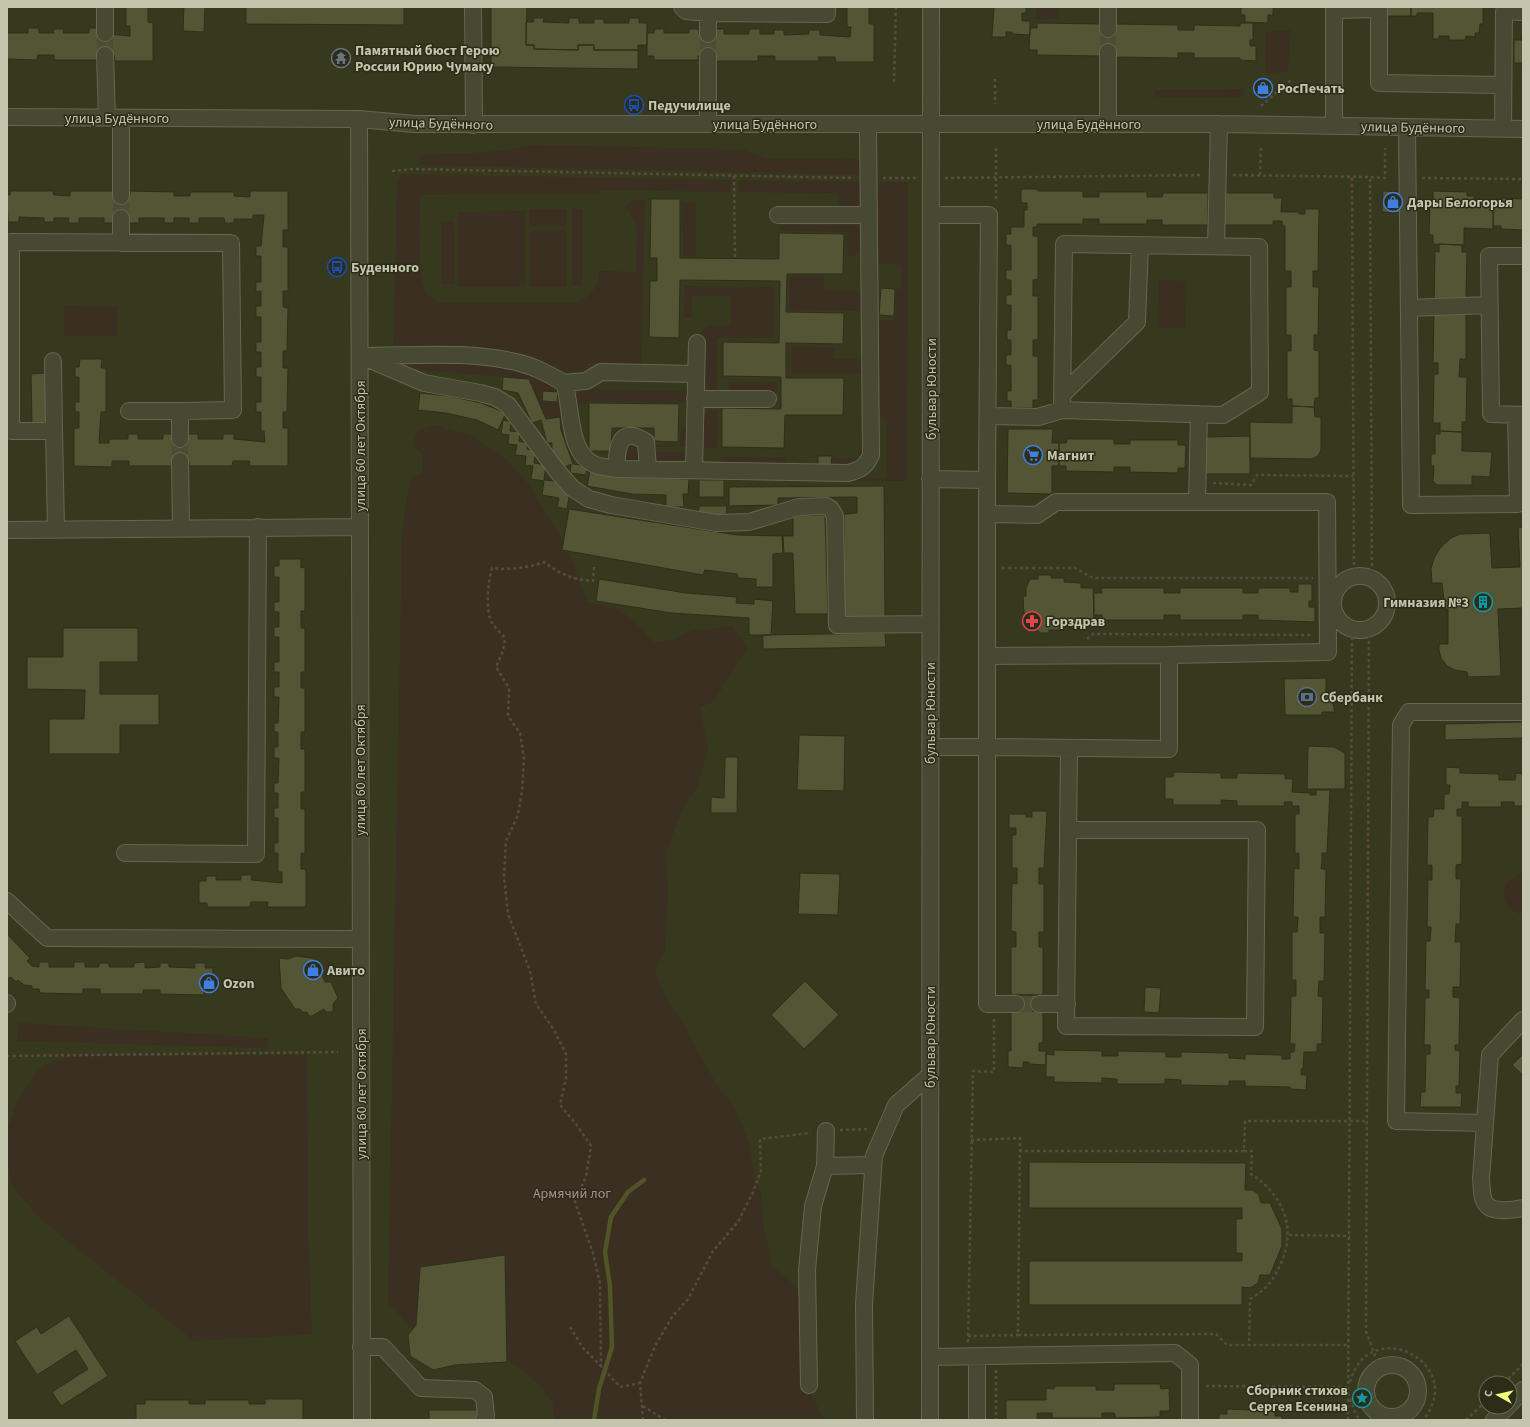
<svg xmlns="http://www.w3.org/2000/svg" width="1530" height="1427" viewBox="0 0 1530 1427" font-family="'Source Sans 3',sans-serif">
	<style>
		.green { fill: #3a2f20 }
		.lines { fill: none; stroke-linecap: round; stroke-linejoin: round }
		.stream { stroke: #515427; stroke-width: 4.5 }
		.building { fill: #535535; stroke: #2e2f1a }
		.minor-tunnel { stroke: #4c4e33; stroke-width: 16; stroke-dasharray: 16 8; stroke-linecap: butt }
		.minor-casing { stroke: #656750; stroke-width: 18 }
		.path { stroke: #574c3e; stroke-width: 2.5; stroke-dasharray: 3 3; stroke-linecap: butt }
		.minor { stroke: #474932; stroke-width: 16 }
		.labels { text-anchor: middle; stroke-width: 3; stroke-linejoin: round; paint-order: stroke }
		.poi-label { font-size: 14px; font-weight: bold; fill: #c3c6ac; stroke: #2c2d18; text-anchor: start }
		.street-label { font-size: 14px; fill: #c3c6ac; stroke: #2c2d18 }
		.park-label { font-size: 14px; fill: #b28995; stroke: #2c2d18 }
	</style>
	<rect width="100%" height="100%" fill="#37391e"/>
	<path class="green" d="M1036,7H1059V19H1036Z
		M1290,30L1288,72L1265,73L1266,32Z
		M1244,89L1243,97H1155V90Z
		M532,145L729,149L744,150L767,159L851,158L864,162L866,175L425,165L421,164L420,155C458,154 495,154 532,145Z
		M406,174L731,180L730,192L600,190L598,194L420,195C420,217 417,273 425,290C429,299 438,301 446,303H572C588,300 599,289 599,271L636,272L637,231L635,223L626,206L631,201L645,200L641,365L588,364L587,370L583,372L554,371L394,348L397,182L402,175Z
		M739,180L867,181L863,206L859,209L843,208L838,200L837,193L739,192Z
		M879,182H908L907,481L698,479L699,478H887V421L878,419L876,321L894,320L896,289H901V265L877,263V202Z
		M682,203H696V256H683Z
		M529,209H567V226H529Z
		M572,209H583L582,286H572Z
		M525,211V287H458V212Z
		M441,221H454L455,284H441Z
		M783,225H857L864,229L866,247C860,254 856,256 847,256V232L779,231L780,227Z
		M566,230L567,287H530V231Z
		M789,276H823L824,291H863L862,311L789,310Z
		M1159,280L1186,281L1185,328H1158Z
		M684,286L774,287V338H717V392C694,392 701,350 701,333L710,325H731V296H692V318H684Z
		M64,306L117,307V336H64Z
		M791,347H834V359H862V373H791Z
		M456,360L522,368L556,388L558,392L543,391L542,401L559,402L560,417L546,419L529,379L400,368V361L448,364Z
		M729,382H777V393L729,392Z
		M583,389L684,391L688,394L687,401L680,403L588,401V404L578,403L576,396Z
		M710,410H718L717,448L701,447L702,415Z
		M435,425L469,435L508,461L531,487L569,553L587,602C624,607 629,616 653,642L673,640L691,631L732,626L740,636L747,649L713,702L700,707L708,750L697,787L684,806L666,851L668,894L665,950L655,972L666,999L682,1022L715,1082L736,1110L749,1143L754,1175L761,1193L764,1229L772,1265L795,1286L807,1304V1333L799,1371L824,1420H554L553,1404L539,1384L515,1365L494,1358L426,1342L388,1303L402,538L405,510L411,478L423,472V456L413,445L417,431Z
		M681,427L687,428L686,447H653V445H680Z
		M862,427H866L864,455L854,465L831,466V458L860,459Z
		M629,442L640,444L639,463L625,461L623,458Z
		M653,452H688C684,466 667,463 656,463Z
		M721,457H785V466L720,465Z
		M1523,873V914C1497,911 1498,878 1523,873Z
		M19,1023L268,1038L267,1048L17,1041Z
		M307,1055L308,1232L312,1334L194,1341L44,1222L13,1188L7,1161V1130L16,1104L37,1071L58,1059L87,1056Z"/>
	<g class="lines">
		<path class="stream" d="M594,1420L599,1389L612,1347L610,1286L605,1252L611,1217L628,1192L644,1180"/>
	</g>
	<path class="building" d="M126,7H148V22L153,23V61H115L114,55H98V60H54V55H38L37,60L7,59V33H28V28H39V33H54L53,29H64L63,33H89V28H99V33L130,36V26H126Z
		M184,7H205L204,32L183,31Z
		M246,7H404V25L246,24Z
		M491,7H527L526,45H534V49L578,50V45H594V50H638V69L491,67Z
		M842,7H873H869V24H874V62H836L835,57H818L819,61H775V56H758V61H715L708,56H698V60H654V56H647V33H654V29H664V33H689V29H699V34H714V29H724V34H749V29H760V34H774V30H784V35L809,34V30H820V35L850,37L851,27H847V8Z
		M994,7H1026V13H1022V21H1030V35L1012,34V32H1006V37H992Z
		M1241,7H1273V15H1268V23L1245,22V15H1241Z
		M1380,7H1411V16H1380Z
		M1411,7H1483V24H1480L1479,33H1475V37L1466,36L1465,40H1449V36H1439V39H1433V13H1417V16H1411Z
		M533,18H544L543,22L569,23V18H579V23H594V19H604V23H629V18H639V23H647V45H638V50H594V45H578V50L534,49V45H526V22H534Z
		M1037,23L1100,24V29H1116V24L1178,25V30H1194V25L1240,26V23H1253V40H1250V46H1256V61L1240,60V58H1194V53H1178V58L1115,57V52L1100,51V56L1037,55V50H1029L1030,28H1037Z
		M1522,35H1523V68H1522V63H1514V40H1522Z
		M1259,84L1268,85L1267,92L1258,91Z
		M1021,189H1038V191H1083V197H1099V192H1147V197H1162L1163,193H1208V225H1162V220H1147V224H1099V219H1083V224H1037V227H1033V236H1038V279L1033,280V296H1038V340H1033V356H1038V400H1033V408H1011V401H1007V391H1011V365H1006V355H1011V340H1007V330H1011V305H1006V295H1011V280H1006V270H1011V245H1006V234H1011V227H1024V210H1027V203H1021Z
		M10,191H53L54,195L70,196V191H114V196H130V191L174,192V196H190V192H234V196L250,197V191H288V230H283V247H288V291H283V307L288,308L287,351H283V368H288L287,412H283V428H288V466H249L250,461H233L232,466H189V461H172V466H129V461H112V467L74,466V428H79V412H75V402H79V377H75V367H79L80,359H102L101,368H106V412H101L99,443H109V439H128V434H138V439H163V434H174L173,439H188V434H198V439H223V434H234V439L265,442L264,431H261V412H256V402H261V377H256V367H261V352H256V342H261V317H256V306H261V291L256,292V282H261V256H256V246H261L264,215H253V219H234V223H225L224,218H199V223H189V218H174V223H164V218H139V223H104V218H79V223H68L69,218H54V222H44V218L19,217V222H8L7,195H10Z
		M1383,191L1404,192V213L1382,212Z
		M1433,191L1467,192V196H1475L1474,200L1494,201L1493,229L1464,228V245L1433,244V235H1429L1430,201H1433Z
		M1224,193H1274V198H1282L1281,212H1299V214H1305V209H1319L1318,271H1313V287H1319L1318,335H1314V350L1319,351V398H1315L1314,407L1292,406V399H1287V351H1291V335H1286V287H1291V271H1285V226H1282V221H1273V225H1224Z
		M1501,198L1523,199V230L1501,229V226H1493V203H1501Z
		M651,199H680V258L779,259V233L844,234L843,274H787L786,312L844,313L843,344L786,343V378H844L843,415H785L784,448L722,447V408L781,409V377L723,376V342L779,343L780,281L680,280L679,338L649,337L650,281H657V258H650Z
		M1439,244L1462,245V252H1467L1466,298H1460V314L1466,315V359H1460L1459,377H1467L1466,422H1462V432L1440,431V423H1433L1434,374H1438V363H1433L1435,251L1439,252Z
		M881,288L895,289L894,316L879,315Z
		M48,373L49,422L32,423L31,374Z
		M503,377L529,379L546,419L560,417L561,430L573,464L587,466L586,475L570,473L571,464L563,468L552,451V443H547L541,420L532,423L518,393L502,390Z
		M543,391L558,392L557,402L542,401Z
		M420,393L449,396L481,403L506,413L498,430L477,420L446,413L418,410Z
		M589,403L679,404L678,442L654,441V428H612L611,451H589Z
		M1292,406L1314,407L1315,417H1321V450L1318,456L1312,459L1250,458V422L1292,423Z
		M503,420L511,422L510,431L520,432L519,441L528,443L527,449L536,451L534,463L546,465L544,480L563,482L562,489L570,491L567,509L557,507L559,498L542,495L544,481L531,479L533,466L525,465L526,456L515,455L517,445L508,444L509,435L501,434Z
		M1008,429H1053L1052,443H1059V466H1052V494L1007,493Z
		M1440,431L1462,432V451L1492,452L1490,477L1472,476V485H1437L1433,481L1434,466H1431V454H1435V434H1440Z
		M1250,436V474H1206V437Z
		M1067,439H1114V444H1130V440H1178V445H1186L1185,468H1178V473L1130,472V467H1114V472L1066,471V466H1059V443H1066Z
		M818,456H832L831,466L818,465Z
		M590,471L622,477L689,479L688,494H683L684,507H666V495L632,494L587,486Z
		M699,480H724V497H699Z
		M884,486L885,617H844V514L857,513V497L778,498V505L729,506V487Z
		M699,506H727L726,518H698Z
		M569,509L737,535L782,536L783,553L773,554V587H756V579L738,578L737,574L705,570L703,575L562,550Z
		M825,515L828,614H795L793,553H784L783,536H793V516Z
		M1523,527V608L1498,609L1501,676L1468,677L1467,672L1455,670L1447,666L1441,658L1439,650V644H1448V609H1445L1442,583H1432L1431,569L1434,558L1441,547L1451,538L1460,534L1490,533L1492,568L1520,567L1518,528Z
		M279,559H301V568L305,567V611H301V628H305V672H301V688H305V732H301V749H305V792H301V809H305V853H301V869H306V907H267L268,902H251L250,907H207V903H199V881H206V876H216V880H241V875H252L251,880L282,883V872H278V853H274V843H278V818H274V808H278V793H274V783H278L279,758H274V747H278V732H274V723H278L279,697H274V687H279V672H274V662H279V637H274V627H279V612H274V602H279V577H274V566H279Z
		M1038,575H1051V578H1064V582L1081,583V588H1093L1094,620H1081V625H1065V630H1049V633H1039V631H1031L1027,625L1026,613L1024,614L1023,596H1026V588L1030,579H1038Z
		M599,579L686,593L737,597L736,603L754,604V599L773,601L771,635H749V618L671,613L596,601Z
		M1298,584H1312V601H1309V607H1315V622L1258,620V615H1243V620H1180V615H1164V620H1102V615H1094V593H1102L1101,588H1164V593H1180V588H1243V593H1258V588H1290V592H1298Z
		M63,628H138V662H100V694H159V725H120V754H49V719H84L85,690L27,689V657H63Z
		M885,633L886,647L763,649V635Z
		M1326,678V695L1332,700L1335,712H1322V715H1285L1284,679Z
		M1523,722V738L1445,740V724Z
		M799,735L845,736L844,791L797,790Z
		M1308,746L1334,747L1345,753V789H1307Z
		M725,757H738L737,813H711V797L724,798Z
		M1446,767L1460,768V773L1499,774V780H1515L1516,773L1523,774V806H1514V802H1501L1502,807H1468V802H1462V809H1457V816H1462V864L1456,865V879H1461L1460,924H1456L1455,942H1461L1460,987H1453V997L1460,998L1459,1045H1455V1050L1460,1051L1459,1086H1456V1093H1462L1461,1107H1420L1421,1092H1425L1426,1054H1430V1045H1424L1425,998H1429V990H1425L1426,941H1430L1431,927H1427L1428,880H1432V865H1427L1428,817H1433L1434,809H1444V794H1449L1450,785H1446Z
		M1174,772L1221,773V778H1237V773L1285,774V779H1293L1292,792L1310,793V795H1316V790H1330L1327,853H1322V861L1321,869H1326L1325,917H1320V933H1325L1324,981H1319L1318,996L1323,997L1322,1044H1317V1052H1304L1303,1069H1301V1075H1307L1306,1090L1290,1089V1087L1245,1086V1081H1229V1086L1181,1085V1080L1165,1079V1084H1117V1079L1102,1078V1083L1054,1082V1077H1046V1054L1054,1055V1050L1102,1051V1056H1118V1051L1166,1052V1057H1181V1052L1229,1053V1058L1245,1059V1054L1282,1055V1059H1290V1052H1294L1295,1044H1290L1291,996H1296V980H1292V932H1297L1298,917H1293L1294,868L1299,869V853H1295V814H1299V806H1292V802H1284L1285,806H1237V801L1221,800V805H1173V799H1165V777H1173Z
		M1032,811H1047L1044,868H1039V884H1044V932H1039V947H1043V995H1011V947H1016V932L1011,931L1012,883L1017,884V868H1012V835H1016V828H1009V814H1026V817H1032Z
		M800,873L840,874L838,915L798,914Z
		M7,934L30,958L27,961L32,966L39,967V962H49V967H74V962H85V967H99V963H109V967H134V963L145,962V968L160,967V963H169V967L195,968V963H205V968H213L212,990H204V995L160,994V990H143V994H100V989H83V994L40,993L39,989H32V986L24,985L18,980L16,982L11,977L7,979Z
		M296,956L312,958L316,963H319L325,971L322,975L325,982H331L338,998L333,1004V1012H326L324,1009L312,1016H309L307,1012H302L300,1009H295L281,988L279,958L288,959Z
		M805,981L839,1015L804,1049L771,1015Z
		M1145,987L1161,988L1159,1013L1144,1012Z
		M1016,995H1038V1011H1016Z
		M1011,1011H1043V1043H1039V1051H1046V1065L1029,1064V1062H1023V1068L1008,1067V1051H1011Z
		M1523,1054V1075L1512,1065Z
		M1029,1162L1246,1163L1245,1190H1253L1259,1195L1261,1203H1270L1282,1229V1246L1270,1275H1260L1258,1283L1250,1288L1242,1287V1305H1029V1261H1242V1253H1236V1219H1242V1208H1029Z
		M505,1255L507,1362L455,1365L433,1370L410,1356L408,1335L416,1325L420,1267Z
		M69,1316L108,1376L61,1406L52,1392L88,1369L76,1350L37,1375L15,1341L37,1327L41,1334Z
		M1114,1384H1160L1161,1389L1169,1388L1170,1411H1160V1417L1116,1418L1114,1413H1102V1418H1052V1413H1037V1420H1006V1400H1046V1388L1054,1389V1386H1096V1390H1114Z
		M265,1399H303V1420H136V1404H145V1400H189V1404H205V1400H249V1404H265Z
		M1227,1409L1275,1411V1416H1282V1420H1219V1414H1227Z
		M429,1410H479L478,1420H429Z"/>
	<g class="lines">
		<path class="minor-tunnel" d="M1108,29V52
			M105,33V55
			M708,34V56
			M121,218V196
			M180,439V461
			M1016,1004H1039"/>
		<g class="minor-casing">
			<path id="minor" d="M105,7V33
				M473,7L474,125
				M682,7L686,11L708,13L827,14V7
				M1334,10L1379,9V83L1503,85
				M1108,29V7
				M708,34V13
				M105,55L107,118
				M7,117L359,119L415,124H1219L1523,129
				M359,119L362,1420
				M708,124V56
				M1108,124V52
				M1334,126V7
				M1407,127L1411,505L1518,504L1516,415
				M1503,128L1504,11L1523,12
				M121,196V118
				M778,215H869
				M121,243V218
				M1216,246L1219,124
				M1523,256H1489L1491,414L1523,415
				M1409,308L1489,305
				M361,356C413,356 469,350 520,363C536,367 550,375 564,383C573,408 566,455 598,466C604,467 611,468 617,469L848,473C861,470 866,466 871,455L868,124
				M368,359L424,383L480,393L495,397L508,405L558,472L572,488L589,499L611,505L716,523L749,522L799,507L826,506L831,509L835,516L837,625L930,624
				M53,361L54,431
				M564,383L586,381L601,372L696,374
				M1063,394L1137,322L1140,245
				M695,399H768
				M129,411H180
				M988,416L1038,417L1062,410L1223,415L1260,392L1259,247L1064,244L1062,410
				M180,461L181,528
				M617,469C616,448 620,424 646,442L648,469
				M694,470L697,343
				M930,479L987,480L989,215H931
				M1197,502L1199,414
				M987,514L1037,515L1056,502H1327L1328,652L1169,655V749L987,747V1004H1016
				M56,529L54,431H11V242L231,243L233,410L180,411V439
				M7,530L359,527
				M1333 603a27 27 0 1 1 54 0a27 27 0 1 1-54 0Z
				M988,656L1169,655
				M930,747H987V480
				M1068,830H1257L1255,1027L1066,1026L1069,748
				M125,853L256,854L258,527
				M7,901L47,938L360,939
				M7,1003V1004
				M1039,1004H1067
				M1523,1020L1490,1055L1481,1179C1482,1187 1481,1198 1486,1204C1492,1213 1513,1210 1523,1208
				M1485,1123L1396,1121L1401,725L1409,712H1523
				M825,1166L826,1131
				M361,1347H383L421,1388L475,1390L484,1397L486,1416L484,1420
				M930,1357L1175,1353L1190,1365V1420
				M977,1357V1420
				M1366 1391a26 26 0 1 1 52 0a26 26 0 1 1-52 0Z
				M809,1385L807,1270L813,1206L825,1166L873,1165
				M1510,1404L1523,1390
				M865,1420L864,1304L874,1156L896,1105L930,1075
				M930,1420L931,7
				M1494,1420L1507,1407"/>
		</g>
		<path class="path" d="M995,79V104
			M894,82L896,7
			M1261,106L1291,80
			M996,148V202
			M392,171L414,169L854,178
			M1233,175L1370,177
			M1260,175L1261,145
			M734,176L735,258
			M883,178H916
			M945,178L1202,175
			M1352,178L1354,576
			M1422,178L1523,179
			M1213,483L1251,485L1257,475L1353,476
			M594,567L593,581C571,579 562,575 544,562C527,568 510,570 492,568C488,582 485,610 492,623C495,628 501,633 505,638L503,651L496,667L509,688L508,716L520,733L524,759L522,791L518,815L506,841L504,877L508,914L530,971L536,1004L554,1030L566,1054V1078L560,1105L576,1124L591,1146L586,1176L575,1202L593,1253L600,1283L601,1366L620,1387L640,1383
			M1002,568H1075L1093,578H1313
			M1372,578L1370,177L1385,178V148
			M1369,629L1366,1331L1380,1369
			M1087,639L1093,634L1312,635
			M7,1056L338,1052
			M840,1130L869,1129
			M971,1140L1020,1138L1018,1335L1216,1334L1227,1345H1349
			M1019,1151H1244L1245,1121H1367
			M1244,1151H1252L1251,1174C1283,1195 1297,1227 1281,1263C1273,1281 1267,1289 1250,1299L1249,1345
			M1289,1235L1350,1236
			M570,1327L583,1348L601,1366
			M968,1336L1018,1335
			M968,1342L973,1071L994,1072V1019
			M996,1370V1420
			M1350,1382C1369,1312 1469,1364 1423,1420
			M1504,1383L1523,1364
			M1206,1386L1349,1387
			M1350,1399L1356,1415L1360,1420
			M643,1406L665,1420
			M1410,1410L1418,1420
			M643,1420L640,1383L655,1346L672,1317L688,1299L713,1251L738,1222L753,1192L761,1171L760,1139L811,1133
			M1348,1420L1352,629
			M1371,1420L1378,1413
			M1466,1420L1486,1401"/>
		<use href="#minor" class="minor"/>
	</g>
	<defs>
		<g id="temple-ring" transform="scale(1)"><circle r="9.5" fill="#2c2d18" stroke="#6b7280" stroke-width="1.5"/><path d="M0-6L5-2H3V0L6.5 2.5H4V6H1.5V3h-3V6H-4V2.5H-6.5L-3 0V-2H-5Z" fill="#6b7280"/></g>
		<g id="shop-ring" transform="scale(1)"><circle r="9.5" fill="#2c2d18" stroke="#3f7fe0" stroke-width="1.5"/><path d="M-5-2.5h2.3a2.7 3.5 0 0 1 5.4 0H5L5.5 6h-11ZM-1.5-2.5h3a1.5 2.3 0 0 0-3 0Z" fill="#3f7fe0"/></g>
		<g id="bus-ring" transform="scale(1)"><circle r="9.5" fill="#2c2d18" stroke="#1a4fb4" stroke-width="1.5"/><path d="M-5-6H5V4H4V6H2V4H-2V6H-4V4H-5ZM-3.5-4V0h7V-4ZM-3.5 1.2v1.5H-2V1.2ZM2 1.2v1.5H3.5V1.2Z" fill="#1a4fb4"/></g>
		<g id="supermarket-ring" transform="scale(1)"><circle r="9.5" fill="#2c2d18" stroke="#3f7fe0" stroke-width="1.5"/><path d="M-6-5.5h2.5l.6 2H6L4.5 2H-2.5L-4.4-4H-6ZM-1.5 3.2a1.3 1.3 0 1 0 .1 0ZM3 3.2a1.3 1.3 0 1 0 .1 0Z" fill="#3f7fe0"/></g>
		<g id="building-ring" transform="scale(1)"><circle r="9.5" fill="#2c2d18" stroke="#0f9aa8" stroke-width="1.5"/><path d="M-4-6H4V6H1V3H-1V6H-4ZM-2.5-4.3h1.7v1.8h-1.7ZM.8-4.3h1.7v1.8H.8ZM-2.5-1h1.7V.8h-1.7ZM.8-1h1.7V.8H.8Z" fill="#0f9aa8"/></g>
		<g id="pharmacy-ring" transform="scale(1)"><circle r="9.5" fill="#2c2d18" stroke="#e0444e" stroke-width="1.5"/><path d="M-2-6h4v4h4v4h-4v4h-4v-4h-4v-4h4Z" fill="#e0444e"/></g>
		<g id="bank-ring" transform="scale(1)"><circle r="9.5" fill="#2c2d18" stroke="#5c6f8a" stroke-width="1.5"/><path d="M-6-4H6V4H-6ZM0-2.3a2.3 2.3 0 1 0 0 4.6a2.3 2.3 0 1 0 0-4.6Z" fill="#5c6f8a"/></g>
		<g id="sight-ring" transform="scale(1)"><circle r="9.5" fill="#2c2d18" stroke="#0f9aa8" stroke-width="1.5"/><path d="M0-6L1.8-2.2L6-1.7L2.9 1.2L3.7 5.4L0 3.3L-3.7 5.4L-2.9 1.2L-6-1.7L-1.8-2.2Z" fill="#0f9aa8"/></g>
	</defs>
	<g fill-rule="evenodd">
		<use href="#temple-ring" x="341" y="58"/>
		<use href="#shop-ring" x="1263" y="88"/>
		<use href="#bus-ring" x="634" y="105"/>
		<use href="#shop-ring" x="1393" y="202"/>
		<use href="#bus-ring" x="337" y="267"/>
		<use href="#supermarket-ring" x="1033" y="455"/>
		<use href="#building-ring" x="1483" y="602"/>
		<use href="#pharmacy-ring" x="1032" y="621"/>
		<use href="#bank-ring" x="1307" y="697"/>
		<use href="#shop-ring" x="313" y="970"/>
		<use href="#shop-ring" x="209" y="983"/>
		<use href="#sight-ring" x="1362" y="1398"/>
	</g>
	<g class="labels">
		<g class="poi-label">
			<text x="355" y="55">Памятный бюст Герою<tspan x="355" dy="16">России Юрию Чумаку</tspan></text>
			<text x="1277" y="93">РосПечать</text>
			<text x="648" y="110">Педучилище</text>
			<text x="1407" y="207">Дары Белогорья</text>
			<text x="351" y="272">Буденного</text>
			<text x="1047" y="460">Магнит</text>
			<text x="1469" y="607" text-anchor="end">Гимназия №3</text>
			<text x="1046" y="626">Горздрав</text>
			<text x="1321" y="702">Сбербанк</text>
			<text x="327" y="975">Авито</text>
			<text x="223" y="988">Ozon</text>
			<text x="1348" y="1395" text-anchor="end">Сборник стихов<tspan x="1348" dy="16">Сергея Есенина</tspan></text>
		</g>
		<g class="street-label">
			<text x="117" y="123">улица Будённого</text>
			<text transform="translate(441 123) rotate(2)" y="5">улица Будённого</text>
			<text x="765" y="129">улица Будённого</text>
			<text x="1089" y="129">улица Будённого</text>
			<text transform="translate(1413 127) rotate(1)" y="5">улица Будённого</text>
			<text transform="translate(931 389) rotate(-90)" y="5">бульвар Юности</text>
			<text transform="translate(360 446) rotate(-90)" y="5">улица 60 лет Октября</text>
			<text transform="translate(930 713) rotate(-90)" y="5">бульвар Юности</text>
			<text transform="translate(360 770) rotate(-90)" y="5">улица 60 лет Октября</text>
			<text transform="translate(930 1037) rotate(-90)" y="5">бульвар Юности</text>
			<text transform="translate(361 1094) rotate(-90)" y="5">улица 60 лет Октября</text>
		</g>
		<g class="park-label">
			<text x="572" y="1198">Армячий лог</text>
		</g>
	</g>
	<rect width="1530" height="1427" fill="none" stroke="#c3c6ac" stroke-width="16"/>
	<g transform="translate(1498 1395) rotate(278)"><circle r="19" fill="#2c2d18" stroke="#686a53"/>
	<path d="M0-3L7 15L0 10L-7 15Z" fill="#f2ff78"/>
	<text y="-6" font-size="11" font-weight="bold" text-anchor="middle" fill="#c3c6ac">С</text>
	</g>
</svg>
